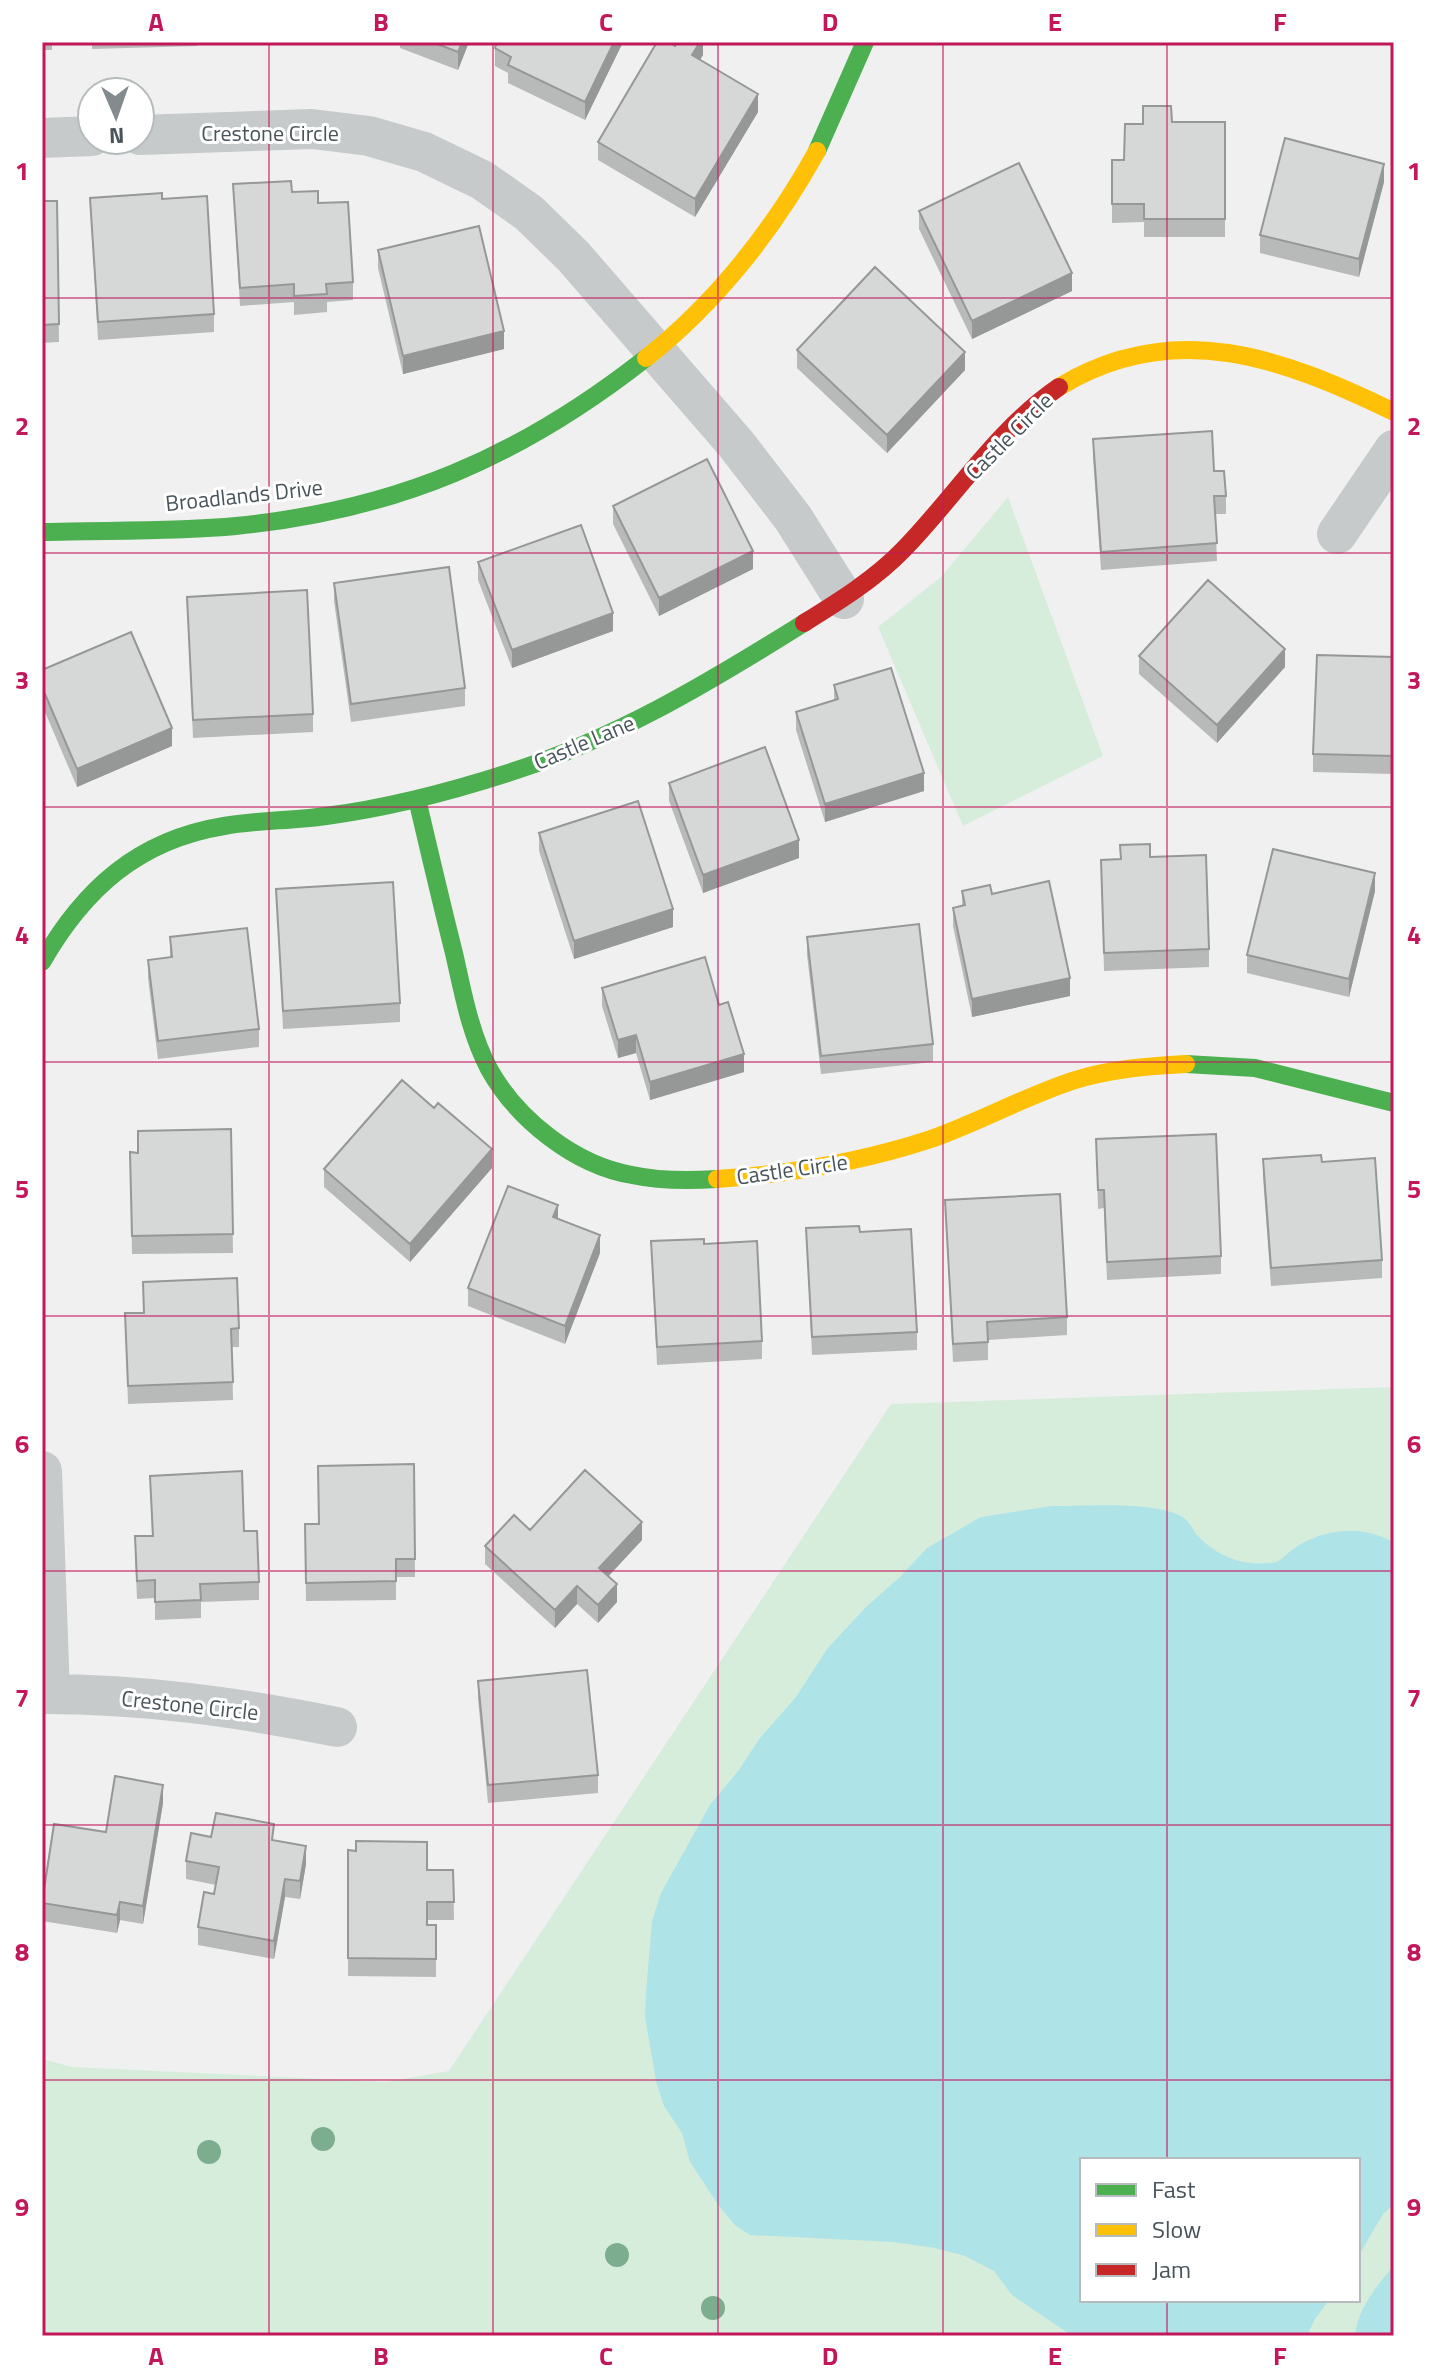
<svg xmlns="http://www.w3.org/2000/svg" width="1436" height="2378" viewBox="0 0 1436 2378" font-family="'Titillium Web',sans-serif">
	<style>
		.green { fill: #d6eddc; fill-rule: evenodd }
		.water { fill: #aee3e8 }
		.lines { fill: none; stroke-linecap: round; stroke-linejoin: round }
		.street { stroke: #c7cacb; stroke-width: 40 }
		.fast { stroke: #4caf50; stroke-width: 18 }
		.slow { stroke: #ffc107; stroke-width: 18 }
		.jam { stroke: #c62828; stroke-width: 18 }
		.tree { fill: #7dad8f }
		.wall { fill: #b8baba }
		.shaded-wall { fill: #969797 }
		.building { fill: #d6d8d8; stroke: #969797; stroke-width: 2 }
		.grid { fill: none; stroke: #c2185b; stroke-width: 2; stroke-opacity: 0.55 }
		.labels { text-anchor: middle; stroke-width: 6; stroke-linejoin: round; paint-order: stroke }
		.street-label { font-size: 22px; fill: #48545a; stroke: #fff }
		.neatline { fill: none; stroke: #c2185b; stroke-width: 3 }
		.grid-label { font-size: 26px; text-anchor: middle; font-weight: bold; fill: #c2185b }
	</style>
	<rect width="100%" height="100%" fill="#f0f0f0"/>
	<path class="green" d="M1008,497L1103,756L963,826L878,627L941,577Z
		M1394,1387V2336H42V2059L73,2067L385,2082L449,2071L891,1404ZM1082,2160H1358V2300H1082Z"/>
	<path class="water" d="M1052,1506C1086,1506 1150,1501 1179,1515C1191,1521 1191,1529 1199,1537C1213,1552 1233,1562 1253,1563C1287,1565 1277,1558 1301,1544C1330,1528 1365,1525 1394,1543V2204L1383,2214L1358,2257V2160H1082V2300H1329L1315,2319L1307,2336H1072L1012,2295L994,2271L965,2256L935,2248L893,2242L750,2235L735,2225L719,2206L690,2162L682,2133L664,2106L656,2081L645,2017L646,1992L652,1921L661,1893L710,1805L739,1770L760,1738L796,1697L827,1649L866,1607L900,1577L927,1548L981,1517Z
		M1394,2265V2336H1355C1357,2309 1377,2286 1394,2265Z"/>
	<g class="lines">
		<path class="street" d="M140,135L312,129L369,136L424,152L482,180L529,213L573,256L736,444L793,518L844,599
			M42,138L92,136
			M1337,534L1394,450
			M42,1471L50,1694
			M42,1694C144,1694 237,1707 337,1727"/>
		<path class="fast" d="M817,151L865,42
			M42,532C107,530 172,532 236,526C397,510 520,457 646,358
			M417,799C429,850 441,902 454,953C463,993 470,1033 489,1069C517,1119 574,1165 632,1175C660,1181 688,1181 717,1179
			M42,962C84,889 138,840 224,826C257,820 292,821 326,816C387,808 449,792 508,773C615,739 710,682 804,623
			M1186,1064L1255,1068L1394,1103"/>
		<path class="slow" d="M646,358C716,303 774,229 817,151
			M1059,387C1174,317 1283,358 1394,412
			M717,1179C790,1174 861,1162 931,1139C979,1122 1024,1097 1072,1081C1109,1069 1148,1066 1186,1064"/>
		<path class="jam" d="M804,623C838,602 875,579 903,550C955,497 996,430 1059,387"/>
	</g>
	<g class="tree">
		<circle cx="323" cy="2139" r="12"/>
		<circle cx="209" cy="2152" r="12"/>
		<circle cx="617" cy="2255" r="12"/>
		<circle cx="713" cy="2308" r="12"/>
	</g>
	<path class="wall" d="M42,42H52V50H42Z
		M92,42H197V46L92,49Z
		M400,42H469L458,70L400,48Z
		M497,42H623L585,120L508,83V73L495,66V48Z
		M703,42V55L700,59L758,112L695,217L598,160V142L675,46Z
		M1172,122H1225V237H1144V222L1112,223V160H1124L1143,124Z
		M1384,182L1359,277L1260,253V235Z
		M233,184L292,192L318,203L353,282V300L327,302V312L294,315V302L240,306Z
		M90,198L162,199L214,314V332L98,340Z
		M42,201H57L59,342L42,343Z
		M919,211L1072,291L972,339L919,229Z
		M378,250L504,349L403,374L378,268Z
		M1394,277V299L1393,298V280Z
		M797,350L965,370L887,453L797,368Z
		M1093,439L1214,471L1226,496V514H1215L1217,561L1101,570L1093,457Z
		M613,506L753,569L659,616L613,524Z
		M478,562L613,631L512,668L478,580Z
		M334,583L465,688V706L351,722L334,601Z
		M187,597L313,714V732L193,738Z
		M1139,656L1285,667L1217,743L1139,674Z
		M1394,657V774L1313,772V754Z
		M42,670L172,746L77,787L42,705Z
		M834,685L924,791L825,822L796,730V712L834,700Z
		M669,783L799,858L703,893L669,801Z
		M539,833L673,927L574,959L539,851Z
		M1120,845L1150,857L1209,949V967L1104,971L1101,860L1120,859Z
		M276,889L400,1003V1022L283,1029Z
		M962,891L992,894L1070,996L972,1017L953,926V908L962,906Z
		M1375,891L1349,997L1247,973V955Z
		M170,937L259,1029V1047L158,1059L148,978V960L170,957Z
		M807,937L933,1044V1062L821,1074L807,955Z
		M602,988L719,1005L744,1072L650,1100L636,1053L618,1058L602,1006Z
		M434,1108L492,1168L410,1262L324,1187V1169Z
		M231,1129L233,1253L132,1254L130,1152L138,1153Z
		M1096,1139L1221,1256V1274L1107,1280L1104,1208L1098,1209Z
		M1263,1159L1322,1162L1382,1260V1278L1271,1286L1263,1177Z
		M945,1200L1067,1317V1335L988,1340V1360L953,1362Z
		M558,1218L600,1253L565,1344L468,1306V1288Z
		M806,1228L860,1232L917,1332V1350L812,1355Z
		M651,1241L704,1244L762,1341V1359L657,1365Z
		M143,1282L239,1328V1347H232L233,1400L128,1404L125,1313H143Z
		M414,1464L415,1577H396V1600L306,1601L305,1524H319Z
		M150,1476L244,1531L259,1582V1600L201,1602V1618L155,1620V1598L137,1599L135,1554V1536H152Z
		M530,1530L642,1540L609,1576L617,1602L598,1623L577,1604L555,1628L485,1564V1546Z
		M478,1681L598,1775V1793L488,1803L478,1699Z
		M163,1803L143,1924L120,1920L117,1933L42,1921V1900L106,1832Z
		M211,1837L274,1840L306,1864L300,1899L285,1897L274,1959L198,1945V1927L214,1894L216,1885L186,1879V1861Z
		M348,1850L427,1870H453L454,1920H427V1925H436V1977L348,1976Z"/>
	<path class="shaded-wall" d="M462,42H469L458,70V52Z
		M614,42H623L585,120V102Z
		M700,42H703V55L692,73V55Z
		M758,94V112L695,217V199Z
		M1384,164V182L1359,277V259Z
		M1072,273V291L972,339V321Z
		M504,331V349L403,374V356Z
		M965,352V370L887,453V435Z
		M753,551V569L659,616V598Z
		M613,613V631L512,668V650Z
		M1285,649V667L1217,743V725Z
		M172,728V746L77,787V769Z
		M924,773V791L825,822V804Z
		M799,840V858L703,893V875Z
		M1375,873V891L1349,997V979Z
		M673,909V927L574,959V941Z
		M1070,978V996L972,1017V999Z
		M636,1035V1053L618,1058V1040Z
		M744,1054V1072L650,1100V1082Z
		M492,1149V1168L410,1262V1244Z
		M558,1205V1224L553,1217Z
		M600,1235V1253L565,1344V1326Z
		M642,1522V1540L599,1586V1568Z
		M617,1584V1602L598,1623V1605Z
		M577,1586V1604L555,1628V1610Z
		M163,1785V1803L143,1924V1906Z
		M306,1846V1864L300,1899V1881Z
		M285,1879V1897L274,1959V1941Z
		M120,1902V1920L117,1933V1915Z"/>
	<path class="building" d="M432,42H462L458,52Z
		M497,42H614L585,102L508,65L511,57L495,48Z
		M657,42H669L675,46L677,42H700L692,55L758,94L695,199L598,142Z
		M1143,106H1171L1172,122H1225V219H1144V204H1112V160H1124L1125,124H1143Z
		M1285,138L1384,164L1359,259L1260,235Z
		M1019,163L1072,273L972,321L919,211Z
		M291,181L292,192L318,191V203L348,202L353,282L326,284L327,294L294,296V284L240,288L233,184Z
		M162,193V199L207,196L214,314L98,322L90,198Z
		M42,201H57L59,324L42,325Z
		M479,226L504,331L403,356L378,250Z
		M875,267L965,352L887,435L797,350Z
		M1212,431L1214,471H1224L1226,496H1214L1217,543L1101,552L1093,439Z
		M707,459L753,551L659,598L613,506Z
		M581,525L613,613L512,650L478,562Z
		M449,567L465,688L351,704L334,583Z
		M1208,580L1285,649L1217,725L1139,656Z
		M307,590L313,714L193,720L187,597Z
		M131,632L172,728L77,769L42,687V670Z
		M1317,655L1394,657V756L1313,754Z
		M891,668L924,773L825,804L796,712L838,699L834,685Z
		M765,747L799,840L703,875L669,783Z
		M638,801L673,909L574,941L539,833Z
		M1150,844V857L1206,855L1209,949L1104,953L1101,860L1121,859L1120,845Z
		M1273,849L1375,873L1349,979L1247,955Z
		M1049,881L1070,978L972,999L953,908L965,905L962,891L990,885L992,894Z
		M393,882L400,1003L283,1011L276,889Z
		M919,924L933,1044L821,1056L807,937Z
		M247,928L259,1029L158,1041L148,960L172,957L170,937Z
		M705,957L719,1005L728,1002L744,1054L650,1082L636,1035L618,1040L602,988Z
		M402,1080L434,1108L438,1103L492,1149L410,1244L324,1169Z
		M231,1129L233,1234L132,1236L130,1152L138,1153V1131Z
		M1216,1134L1221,1256L1107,1262L1104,1190H1098L1096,1139Z
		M1321,1155L1322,1162L1375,1158L1382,1260L1271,1268L1263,1159Z
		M508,1186L558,1205L553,1217L600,1235L565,1326L468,1288Z
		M1060,1194L1067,1317L987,1322L988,1342L953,1344L945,1200Z
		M859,1226L860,1232L911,1229L917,1332L812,1337L806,1228Z
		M704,1239V1244L757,1241L762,1341L657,1347L651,1241Z
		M237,1278L239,1328L231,1329L233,1382L128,1386L125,1313H144L143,1282Z
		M414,1464L415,1559H396V1581L306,1583L305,1524H319L318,1466Z
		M585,1470L642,1522L599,1568L617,1584L598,1605L577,1586L555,1610L485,1546L514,1515L530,1530Z
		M242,1471L244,1531H257L259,1582L200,1584L201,1600L155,1602V1580L137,1581L135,1536H153L150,1476Z
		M587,1670L598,1775L488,1785L478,1681Z
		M115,1776L163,1785L143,1906L120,1902L117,1915L42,1903L54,1824L106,1832Z
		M216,1813L274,1824L272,1840L306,1846L300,1881L285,1879L274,1941L198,1927L204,1892L214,1894L219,1867L186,1861L191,1833L211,1837Z
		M356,1841L427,1842V1870H453L454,1902H427V1925H436V1959L348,1958V1850L356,1851Z"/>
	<path class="grid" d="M269,42V2336M493,42V2336M718,42V2336M943,42V2336M1167,42V2160M42,298H1394M42,553H1394M42,807H1394M42,1062H1394M42,1316H1394M42,1571H1394M42,1825H1394M42,2080H1394M1167,2300V2336"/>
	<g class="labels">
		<g class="street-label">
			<text x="270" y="141">Crestone Circle</text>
			<text transform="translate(1009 436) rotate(-45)" y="8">Castle Circle</text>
			<text transform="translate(244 495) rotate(-6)" y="8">Broadlands Drive</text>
			<text transform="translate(584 742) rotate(-23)" y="8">Castle Lane</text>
			<text transform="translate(792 1169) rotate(-8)" y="8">Castle Circle</text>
			<text transform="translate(190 1705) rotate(6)" y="8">Crestone Circle</text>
		</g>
	</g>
	<rect width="1436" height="2378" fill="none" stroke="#ffffff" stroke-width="88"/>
	<rect x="1080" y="2158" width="280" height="144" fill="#ffffff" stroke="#b6bbbd" stroke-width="2"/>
	<rect x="1096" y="2184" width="40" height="12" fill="#4caf50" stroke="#b6bbbd" stroke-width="2"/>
	<text x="1152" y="2198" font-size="24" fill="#48545a">Fast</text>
	<rect x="1096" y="2224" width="40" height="12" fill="#ffc107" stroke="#b6bbbd" stroke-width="2"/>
	<text x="1152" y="2238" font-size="24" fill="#48545a">Slow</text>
	<rect x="1096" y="2264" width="40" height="12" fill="#c62828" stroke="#b6bbbd" stroke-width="2"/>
	<text x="1152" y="2278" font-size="24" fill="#48545a">Jam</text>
	<g transform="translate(116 116) rotate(178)"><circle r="38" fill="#ffffff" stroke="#b6bbbd" stroke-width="2"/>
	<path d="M0-6L14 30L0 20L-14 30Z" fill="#838b8e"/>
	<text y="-12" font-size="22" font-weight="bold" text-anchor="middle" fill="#48545a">N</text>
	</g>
	<rect x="44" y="44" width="1348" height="2290" class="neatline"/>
	<g class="grid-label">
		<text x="156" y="31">A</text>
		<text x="381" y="31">B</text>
		<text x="606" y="31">C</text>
		<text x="830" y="31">D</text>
		<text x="1055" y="31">E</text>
		<text x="1280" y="31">F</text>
		<text x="22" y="180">1</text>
		<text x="1414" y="180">1</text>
		<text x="22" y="435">2</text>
		<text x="1414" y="435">2</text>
		<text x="22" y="689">3</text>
		<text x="1414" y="689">3</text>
		<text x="22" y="944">4</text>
		<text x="1414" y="944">4</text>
		<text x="22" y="1198">5</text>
		<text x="1414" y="1198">5</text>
		<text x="22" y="1453">6</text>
		<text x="1414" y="1453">6</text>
		<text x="22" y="1707">7</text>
		<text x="1414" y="1707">7</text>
		<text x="22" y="1961">8</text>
		<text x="1414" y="1961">8</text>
		<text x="22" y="2216">9</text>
		<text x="1414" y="2216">9</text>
		<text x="156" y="2365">A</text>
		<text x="381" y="2365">B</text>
		<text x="606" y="2365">C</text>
		<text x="830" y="2365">D</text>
		<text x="1055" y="2365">E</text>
		<text x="1280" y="2365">F</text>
	</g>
</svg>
